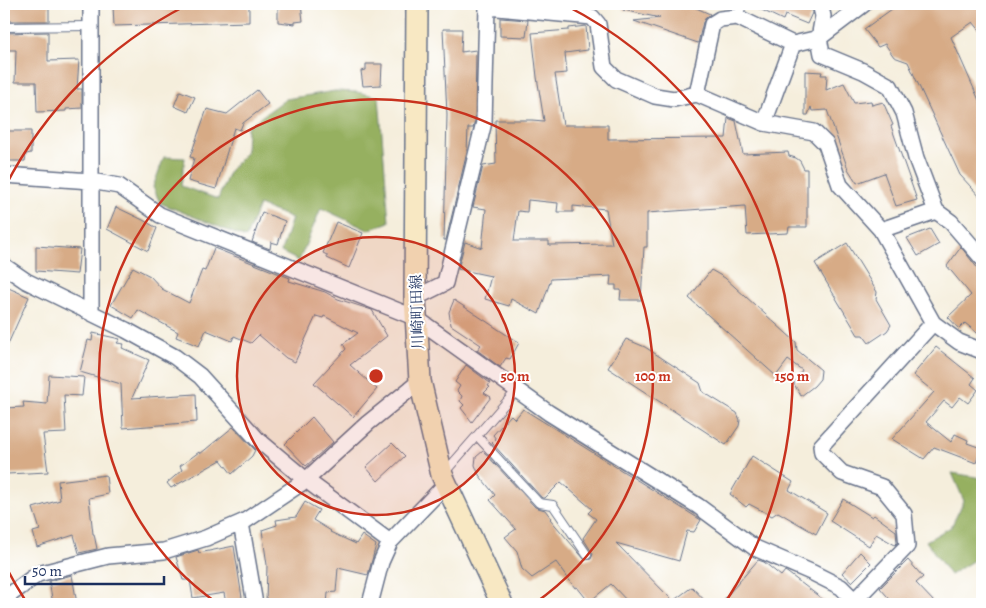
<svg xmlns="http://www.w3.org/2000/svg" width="986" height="608" viewBox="0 0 986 608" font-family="Alegreya,'Noto Serif JP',serif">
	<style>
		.forest { fill: #96b061; stroke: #587060 }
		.building { fill: #d7ab86; fill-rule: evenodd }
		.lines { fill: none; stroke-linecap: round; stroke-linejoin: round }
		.lane-casing { stroke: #67728a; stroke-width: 10 }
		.street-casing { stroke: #67728a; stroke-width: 18 }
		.secondary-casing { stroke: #67728a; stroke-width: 24 }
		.lane { stroke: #fff; stroke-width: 8 }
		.street { stroke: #fff; stroke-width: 15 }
		.secondary { stroke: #f8e8c3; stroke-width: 21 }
		.ring { fill: none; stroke: #c8321e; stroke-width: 2.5 }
		.labels { text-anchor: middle; stroke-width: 4; stroke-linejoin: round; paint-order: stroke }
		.street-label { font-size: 15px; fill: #1b2f5e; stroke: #fff }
		.centre { fill: #c8321e; stroke: #fff; stroke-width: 2.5 }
		.ring-label { font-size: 15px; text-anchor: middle; font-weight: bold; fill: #c8321e; stroke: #fff; stroke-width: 4; stroke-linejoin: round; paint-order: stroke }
	</style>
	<rect width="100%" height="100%" fill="#fff"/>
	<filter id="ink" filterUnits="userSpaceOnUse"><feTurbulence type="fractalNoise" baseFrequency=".02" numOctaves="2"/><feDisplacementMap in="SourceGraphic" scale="10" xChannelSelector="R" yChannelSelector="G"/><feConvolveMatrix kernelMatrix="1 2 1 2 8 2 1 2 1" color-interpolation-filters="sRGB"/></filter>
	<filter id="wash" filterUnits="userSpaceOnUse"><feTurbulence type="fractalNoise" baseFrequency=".0096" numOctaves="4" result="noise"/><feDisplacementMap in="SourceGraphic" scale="20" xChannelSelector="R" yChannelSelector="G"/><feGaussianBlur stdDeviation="1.12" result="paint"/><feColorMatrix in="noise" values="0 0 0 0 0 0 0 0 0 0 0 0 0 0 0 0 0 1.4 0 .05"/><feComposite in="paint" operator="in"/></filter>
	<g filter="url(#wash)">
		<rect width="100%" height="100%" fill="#f5eedc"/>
		<path class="forest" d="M335,91L357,92L379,97L389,222L368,230L321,208L299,261L281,252L292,218L259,205L246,238L160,203L153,187L164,157L185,158L181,186L218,199L230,170L246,153L247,127L286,99Z
			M952,473L982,478V560H974L950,575L926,541L951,527L964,501Z"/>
		<g id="blocks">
			<path class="building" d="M4,4H49V21H4Z
				M154,4H249V22L114,26L113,6H154Z
				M278,4H301L303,21L295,22V24L278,22Z
				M624,4H687L710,14L703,22L698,43L634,21L660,18L623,10Z
				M749,4H806L811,6L812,13L807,24L785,15L783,20Z
				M899,4H982V33L973,22L951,37L982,107V199L960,175L908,62L894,57L885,44L878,47L864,29Z
				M500,18L528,20L526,37L500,36Z
				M586,26L588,50L565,53L567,73L555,74L563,125H608V139L726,138L728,118L736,121L743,154L788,152L789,156L796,158L800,161L804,169H807V227H789L788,233L747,235L745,206L647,213V247H644L641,300H620L621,290H616V285H610L611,276L551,279L539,314L511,299L509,306L485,299L491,276L458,269L465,242L482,248L486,209L473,207L483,166L496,164L495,120H532L544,121L537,77L532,33L569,30V28ZM528,200L558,203L557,212H573V206L606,209L612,244L549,245V241H514L518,211L527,212Z
				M443,29H462L461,52L476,50L475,121L473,128H468L467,152L446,240H444L447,115Z
				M48,32V61L79,60L77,89H82V108L66,109V111L37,112L36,82H15L16,50H4V33Z
				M366,64H382L381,85L363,86L361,71L366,70Z
				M805,71L822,72L821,75H827L826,90L844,83L854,103L871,101L872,105L883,102L893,125L891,126L917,200L896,206L884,173L857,183L848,169L827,110L812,111L811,107L808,115H805Z
				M257,90L268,104L243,123L240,130L234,128L216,189L188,181L194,158L190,157L207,109L227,114Z
				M180,91L195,97L188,112L174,106Z
				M6,131H31V153L26,154L25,161H6Z
				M116,207L143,220L157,228L148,251L107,229Z
				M262,212L285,221L278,244L271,242L270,249L252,242Z
				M336,222L363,233L349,268L327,258V255L323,253Z
				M930,229L939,244L918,256L907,238Z
				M847,243L877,292L876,299L891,325L887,331L869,343L863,335H858L815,263Z
				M36,246L80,249L77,274L36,271Z
				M961,247L982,274V337L965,323L959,329L948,317L971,295L947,266Z
				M214,248L290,278L289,281L325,292L338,299L372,310L387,336L350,365L377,389L353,417L314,383L346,349L343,344L358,333L324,316L323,318L316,316L295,362L286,358L259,335L251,343L234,336L232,341L206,330L199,346L176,337L178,332L138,310L133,318L111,305L133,267L150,276L162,289L189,303L202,270L205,271Z
				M711,270L725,278L796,342L797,350L821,370L820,379L814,386L801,396L794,384L802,370L788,360L776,376L689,298Z
				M4,286L29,297L4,353Z
				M454,300L519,343L510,359L506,358L500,367L477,350L481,345L451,325L449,312Z
				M93,333L120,339L117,343L124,344L122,348L149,360L132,398L196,394L197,422L123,428L121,384L80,372L88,340L92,341Z
				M626,339L645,347L700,383L703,392L737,413L740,420L739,426L726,445L608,368Z
				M936,347L975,378L971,384L978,390L968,403L960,397L952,407L944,401L926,422L951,442L955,434L968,440L967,443L981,448L976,463L934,447L924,459L892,439L934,392L913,375Z
				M466,365L490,383L488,386L490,387L484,393L491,397L472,422L461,408L464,405L460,401L462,396L457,391L460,386L455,382Z
				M49,375L84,377L82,396L64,395L66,433L43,434L48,472L7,474L4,450V408L24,407L23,402L47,404Z
				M523,409L701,520L694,532L687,531L679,561L616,543L673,601L692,587L708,604H630L611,584L589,602L577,587L575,588L556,562L532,578L522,569L517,551L505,537L516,529L490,500L495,495L479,475L475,465L476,457L483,451L535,507L545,510L551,518L550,519L585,560L591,559L593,554L583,538L596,519L588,513L592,509L561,482L545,498H542L492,443L496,439L493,435L511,415L515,419Z
				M312,417L333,442L306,466L285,444Z
				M233,427L255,450L252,456L232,474L221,460L171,488L167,483L182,470L180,466L199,452L200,454Z
				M392,443L405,456L378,481L366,467Z
				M752,456L793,482L789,490L827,513L816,534L778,512L772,516L749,504L746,507L730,494Z
				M106,475L108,494L89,498L93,534H94L97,549L79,553L74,535L37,547L33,532L40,530L33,508L60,500L58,481Z
				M843,499L872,517L874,515L896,531L897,543L895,545L876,534L869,546L830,521Z
				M305,502L319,510L313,520L331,531L330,532L356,544L362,535L376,545L368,575L338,568L336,592L328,593L327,604H266L267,565L262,530L277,525L276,520L296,517Z
				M234,546L243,604H226L224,593L193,598L190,580H183L176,557L198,550L199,553Z
				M860,552L871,563L852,582L842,573Z
				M758,560L764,562L781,576L785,571L788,573L829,604H720Z
				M908,560L923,577L916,583L936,604H894L880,588Z
				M72,575L77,604H53L49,581Z"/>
		</g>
	</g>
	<g filter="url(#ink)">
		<use href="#blocks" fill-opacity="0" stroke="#67728a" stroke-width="1"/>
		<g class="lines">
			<g class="lane-casing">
				<path id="lane" d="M570,14L578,4
					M737,17L743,4
					M4,27L91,26
					M478,437L539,503L553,505L587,555
					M445,472L517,390"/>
			</g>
			<g class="street-casing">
				<path id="street" d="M820,4L823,16L819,38L822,54L863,71L890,86L904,113L916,158L936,211L951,222L982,258
					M487,7L592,17L598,24L604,67L616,79L655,96L674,99L697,94L764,123L814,132L826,144L840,185L881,230L933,323L959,342L982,351
					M697,94L712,24L720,19L737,17L793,44
					M764,123L793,44L819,38L864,4
					M4,175L91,181L119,186L160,215L416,318L549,413L698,506L755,548L813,573L841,587L858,604
					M881,230L936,211
					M4,266L26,281L126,330L175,357L200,376L257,439L306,480L390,542L446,484
					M415,298L445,283L484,122L487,7L485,4
					M91,313V4
					M241,523L255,604
					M4,599L38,574L108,556L164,551L206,538L245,521L306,480L368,423L420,381
					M855,600L907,546L904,514L882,487L842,473L822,453L821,446L933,323
					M370,604L381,562L390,542"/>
			</g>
			<g class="secondary-casing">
				<path id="secondary" d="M417,4L415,298L420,381L442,475L502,604"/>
			</g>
			<use href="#lane" class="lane"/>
			<use href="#street" class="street"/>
			<use href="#secondary" class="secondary"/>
		</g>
	</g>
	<circle cx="376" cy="376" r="139" fill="#c8321e" fill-opacity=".12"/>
	<g class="ring">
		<circle cx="376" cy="376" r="139"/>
		<path d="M217 603A277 277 0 1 1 535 603"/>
		<path d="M27 603A416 416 0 0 1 5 565M5 187A416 416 0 0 1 187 5M565 5A416 416 0 0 1 725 603"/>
	</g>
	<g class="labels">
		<g class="street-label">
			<text transform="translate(417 312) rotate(-92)" y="5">川崎町田線</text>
		</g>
	</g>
	<circle cx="376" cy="376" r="8" class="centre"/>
	<g class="ring-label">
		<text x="515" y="381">50 m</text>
		<text x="653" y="381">100 m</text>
		<text x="792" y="381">150 m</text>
	</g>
	<rect width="986" height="608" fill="none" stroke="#fff" stroke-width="20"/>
	<path d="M25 576v8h139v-8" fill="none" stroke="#1b2f5e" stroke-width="2.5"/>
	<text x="32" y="576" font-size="15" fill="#1b2f5e" stroke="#ffffff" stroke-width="4" paint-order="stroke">50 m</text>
</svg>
